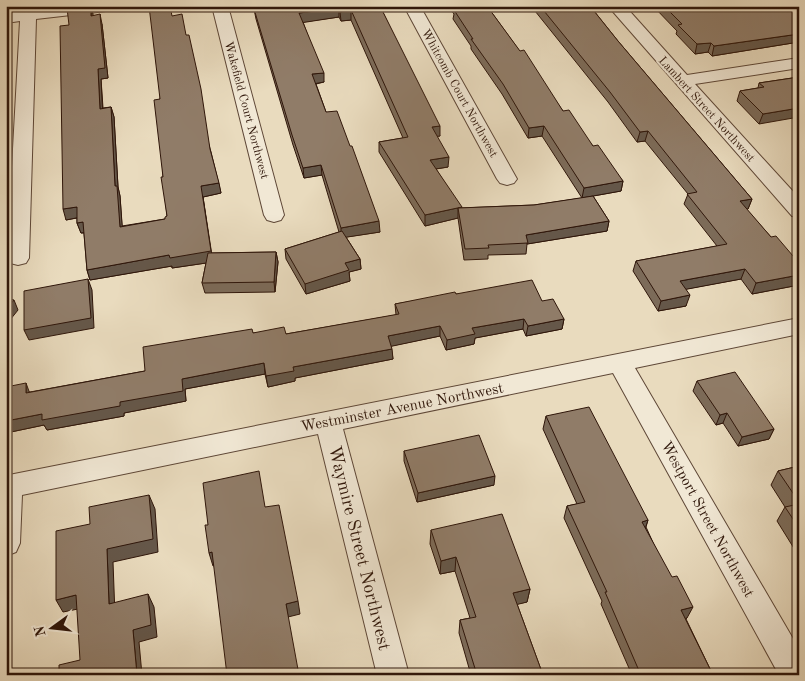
<svg xmlns="http://www.w3.org/2000/svg" width="805" height="681" viewBox="0 0 805 681" font-family="'Old Standard TT',serif">
	<style>
		.lines { fill: none; stroke-linecap: round; stroke-linejoin: round }
		.street-casing { stroke: #5e4737; stroke-width: 2 }
		.street { fill: #f1e8d5; fill-rule: evenodd }
		.wall { fill: #7c6b59; stroke: #2f160a }
		.shaded-wall { fill: #655749; stroke: #2f160a }
		.building { fill: #907c68; stroke: #2f160a }
		.labels { text-anchor: middle; stroke-width: 4.5; stroke-linejoin: round; paint-order: stroke }
		.far-street-label { font-size: 12px; fill: #2f160a; stroke: #f1e8d5 }
		.street-label { font-size: 15px; fill: #2f160a; stroke: #f1e8d5 }
		.near-street-label { font-size: 18px; fill: #2f160a; stroke: #f1e8d5 }
	</style>
	<rect width="100%" height="100%" fill="#e9dbbe"/>
	<filter id="stains"><feTurbulence type="fractalNoise" baseFrequency=".004" numOctaves="4"/><feColorMatrix values="0 0 0 0 .2 0 0 0 0 .09 0 0 0 0 .02 0 0 0 .5 -.17"/></filter>
	<radialGradient id="worn" r=".72"><stop offset=".6" stop-color="#630" stop-opacity="0"/><stop offset="1" stop-color="#630" stop-opacity=".3"/></radialGradient>
	<g class="lines">
		<g class="street-casing">
			<path id="street" d="M21,6H37V10L65,6H114L112,9L106,11L36,19L29,258L26,263L18,265L10,263L7,258L20,21L6,23V13L21,11Z
				M212,6H228L284,215L281,220L274,222L267,220L264,215Z
				M404,6H420L517,179L514,183L507,185L500,183L497,179Z
				M608,6H625L687,75L799,58V68L695,84L799,198V217L792,216Z
				M799,318V334L635,368L799,649V675H779L613,373L343,429L409,675H377L318,434L22,495L20,543L16,552L6,556V475H9Z"/>
		</g>
		<use href="#street" class="street"/>
	</g>
	<path class="wall" d="M268,6H380L440,136H437L448,167L436,169L461,208L534,205L582,198L542,136L528,138L502,94L471,49V46L453,19L454,14L448,6H487L563,111L623,181L621,191L593,196L609,221L607,231L527,244L526,254L488,255V259L464,260L458,218L425,226L379,152V142L403,138L351,20L341,21L339,17L303,22L324,82L316,84L326,112L380,232L346,237L360,259L361,269L349,272L350,281L306,294L286,259L285,249L339,232L322,175L304,178L293,145L256,19L254,9L269,7Z
		M531,6H590L618,41L752,199L748,209L747,210L771,237L799,263V285L752,294L741,279L686,289V306L658,311L633,271L636,261L717,246L684,204L688,194L645,141L637,142L608,102Z
		M653,6H799V42L712,56L708,52L695,54L676,34L677,31Z
		M94,15L102,24L108,78L101,79L103,108L111,107L114,117L118,187L120,196L122,226L165,219L167,216L163,177L160,99L172,16L211,152L221,193L203,197L211,253L276,252L278,262L275,292L205,293L202,283L206,263L172,268V266L90,280L87,270L84,233H81L77,223V218L66,220Z
		M799,77L759,124L737,101L740,91L758,88L759,83Z
		M456,294L542,301L564,319L562,329L526,336L523,329L475,338L474,344L446,350L440,336L391,346L393,359L295,378V381L268,387L265,374L185,389L186,401L124,413V416L47,430L44,425L6,433V387L30,392L145,371L253,333L286,334L396,315L395,304Z
		M697,381L774,429L769,439L738,446L723,423L716,425L693,391Z
		M546,416L648,520L646,527L687,618L686,619L713,675H632L601,604L602,601L564,518L567,506L577,504L543,429Z
		M404,451L494,485L417,502L404,461Z
		M799,466V549L795,550L777,521L785,507L771,485L778,471Z
		M431,530L530,589L527,602L517,604L543,675H471L459,633L460,620L470,618L455,571L440,574L430,544Z"/>
	<path class="shaded-wall" d="M91,6L93,14L94,25L91,16Z
		M339,8V17L300,23L299,13Z
		M351,10V20L341,21L340,12Z
		M100,14L102,24L108,78L101,79L103,119L100,109L98,69Z
		M799,34V42L712,56L714,46Z
		M711,43L708,52L695,54L697,44Z
		M324,73V82L313,84L312,74Z
		M111,107L114,117L118,187L120,196L123,237L120,227L115,186Z
		M799,108V117L759,124L763,114Z
		M440,126V136L432,137V127Z
		M544,126L542,136L528,138L529,128Z
		M648,131L645,141L637,142L640,132Z
		M449,157L448,167L429,170L430,160Z
		M321,165L322,175L304,178L303,168Z
		M623,181L621,191L582,198L584,188Z
		M219,183L221,193L203,197L213,262L172,268V266L90,280L87,270L169,255L201,186Z
		M752,199L748,209L736,211L740,201Z
		M77,207L81,217L66,220L63,209Z
		M462,207L461,217L458,208V218L425,226V215Z
		M379,221L380,232L341,238V228Z
		M609,221L607,231L527,244L526,235Z
		M83,222L87,232L81,233L77,223Z
		M276,252L278,262L275,292L274,282Z
		M360,259L361,269L349,272L350,281L306,294L305,284L345,263Z
		M745,269L741,279L677,291L680,281Z
		M799,275V285L752,294L756,283Z
		M88,279L92,290L94,328L29,340L24,330Z
		M690,295L686,306L658,311L661,301Z
		M14,300L18,310L6,325V309Z
		M524,319L523,329L475,338L474,344L446,350L447,340L472,328Z
		M564,319L562,329L526,336L528,326Z
		M440,326V336L388,347V336Z
		M392,349L393,359L295,378V381L268,387L266,376L293,367Z
		M264,363L265,374L185,389L186,401L124,413V416L47,430L44,425L6,433V421L42,414L120,402L182,379Z
		M26,383L30,394L26,393Z
		M727,413L723,423L716,425L720,415Z
		M774,429L769,439L738,446L742,437Z
		M495,476L494,485L417,502L418,493Z
		M149,495L155,509L158,552L113,562L115,616L109,604L107,549Z
		M648,520L644,532L642,522Z
		M212,552L216,565L213,566L209,553Z
		M456,557L455,571L440,574L441,561Z
		M530,589L527,602L511,606L513,593Z
		M148,594L154,607L157,637L139,642L142,675H137L133,630Z
		M76,595L83,608L63,612L56,600Z
		M298,601L300,614L288,617L286,604Z
		M693,607L687,618L676,621L681,610Z
		M650,670L647,675H639L640,673Z"/>
	<path class="building" d="M79,6H91V16L100,14L105,68L98,69L100,109L111,107L115,186H117L120,227L165,219V217L167,216L161,177H163L154,100L160,99L149,6H170L172,16L182,14L186,35H189L201,89L210,149L219,183L201,186L211,251L170,258L169,255L87,270L83,222L77,223V207L63,209L60,26L69,25L67,8Z
		M271,6H380L440,126L432,127L449,157L430,160L462,207L425,215L379,142L408,137L351,10L340,12L339,8L299,13L324,73L312,74L326,112L337,111L350,146H352L379,221L341,228L321,165L303,168L292,135L254,9L271,7Z
		M455,6H487L520,51L524,50L563,111L569,110L593,146L598,145L623,181L584,188L544,126L529,128L503,84L471,39H473L454,10L457,9Z
		M540,6H590L618,41L752,199L740,201L771,237L776,236L799,263V275L756,283L745,269L680,281L690,295L661,301L636,261L727,244L687,194L697,192L648,131L640,132L610,92Z
		M664,6H799V34L714,46L711,43L697,44L678,25L682,24Z
		M799,77V108L763,114L740,91L764,87L759,83Z
		M593,196L609,221L526,235L528,243L488,245L489,248L465,249L458,208L534,205Z
		M342,231L360,259L345,263L349,270L305,284L285,249Z
		M276,252L274,282L202,283L208,253Z
		M88,279L91,318L24,330V291Z
		M532,280L542,301L553,299L564,319L528,326L524,319L472,328L475,334L447,340L440,326L388,336L392,349L293,367L294,371L266,376L264,363L182,379L183,391L120,402V406L42,420V414L6,421V387L26,383V393L145,371L143,347L252,329L253,333L284,327L286,334L399,314L395,304L455,292L456,294Z
		M6,298L14,300L6,309Z
		M735,372L774,429L742,437L727,413L720,415L697,381Z
		M589,407L648,520L642,522L672,577L677,576L693,607L681,610L713,675H651L650,670L640,673L605,592H607L567,506L585,502L546,416Z
		M479,435L495,476L418,493L404,451Z
		M799,466V502L778,471Z
		M259,471L265,507L279,505L298,601L286,604L299,675H227L212,552L209,553L205,525H208L203,483Z
		M149,495L153,539L107,549L109,604L148,594L151,625L133,630L137,675H59V665L80,660L76,595L56,600V531L90,524L89,507Z
		M799,504V528L785,507Z
		M502,514L530,589L513,593L543,675H477L460,620L476,617L456,557L441,561L431,530Z"/>
	<g class="labels">
		<g class="far-street-label">
			<text transform="translate(460 93) rotate(61)" y="4">Whitcomb Court Northwest</text>
			<text transform="translate(707 109) rotate(48)" y="4">Lambert Street Northwest</text>
			<text transform="translate(247 110) rotate(75)" y="4">Wakefield Court Northwest</text>
		</g>
		<g class="street-label">
			<text transform="translate(402 407) rotate(-11)" y="5">Westminster Avenue Northwest</text>
			<text transform="translate(708 519) rotate(61)" y="5">Westport Street Northwest</text>
		</g>
		<g class="near-street-label">
			<text transform="translate(360 548) rotate(76)" y="6">Waymire Street Northwest</text>
		</g>
	</g>
	<rect width="805" height="681" fill="none" stroke="#e9dbbe" stroke-width="25"/>
	<rect x="8" y="8" width="790" height="666" fill="none" stroke="#2f160a" stroke-width="2.5"/>
	<rect x="12" y="12" width="780" height="656" fill="none" stroke="#2f160a"/>
	<g transform="translate(52 628) rotate(255)" stroke="#f1e8d5" stroke-width="4" paint-order="stroke">
	<path d="M0-4L9 19L0 12L-9 19Z" fill="#2f160a"/>
	<text y="-8" font-size="14" font-weight="bold" text-anchor="middle" fill="#2f160a">N</text>
	</g>
	<rect width="100%" height="100%" filter="url(#stains)"/>
	<rect width="100%" height="100%" fill="url(#worn)"/>
</svg>
